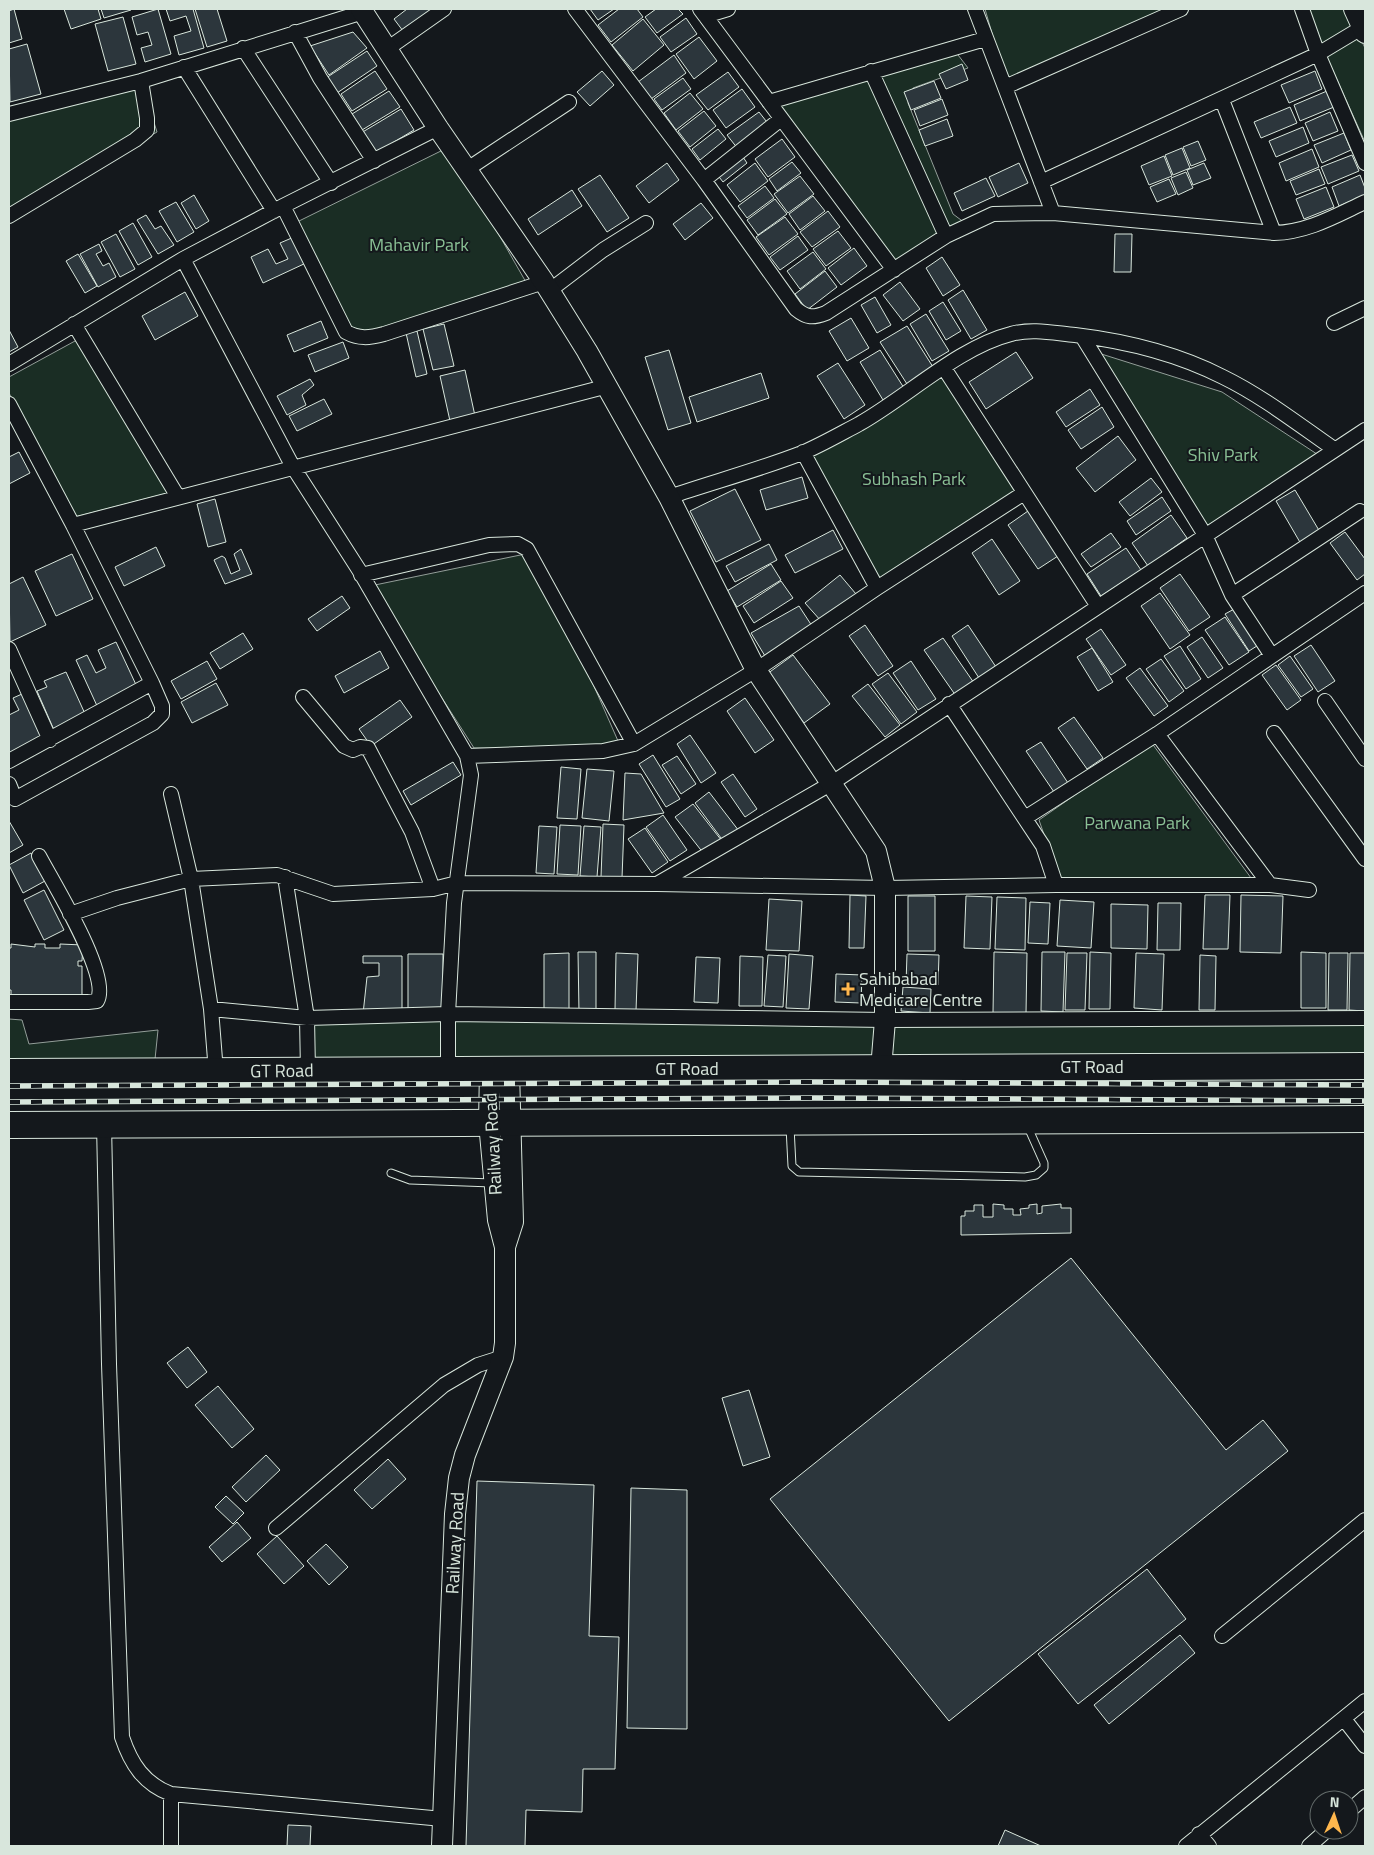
<svg xmlns="http://www.w3.org/2000/svg" width="1374" height="1855" viewBox="0 0 1374 1855" font-family="'Titillium Web',sans-serif">
	<style>
		.green { fill: #1a2d24; stroke: #939e99 }
		.building { fill: #2c363c; stroke: #d8e6dc }
		.lines { fill: none; stroke-linecap: round; stroke-linejoin: round }
		.lane-casing { stroke: #d8e6dc; stroke-width: 9 }
		.street-casing { stroke: #d8e6dc; stroke-width: 16 }
		.secondary-casing { stroke: #d8e6dc; stroke-width: 22 }
		.highway-casing { stroke: #d8e6dc; stroke-width: 28 }
		.lane { stroke: #14181c; stroke-width: 7 }
		.street { stroke: #14181c; stroke-width: 14 }
		.secondary { stroke: #14181c; stroke-width: 20 }
		.highway { stroke: #14181c; stroke-width: 26 }
		.rail-casing { stroke: #d8e6dc; stroke-width: 5.5 }
		.rail { stroke: #14181c; stroke-width: 4; stroke-dasharray: 11; stroke-linecap: butt }
		.poi-dot { fill: #ffb74d; stroke: #14181c; stroke-width: 2 }
		.labels { text-anchor: middle; stroke-width: 4; stroke-linejoin: round; paint-order: stroke }
		.park-label { font-size: 18px; fill: #8ac095; stroke: #14181c }
		.poi-label { font-size: 18px; fill: #d8e6dc; stroke: #14181c; text-anchor: start }
		.street-label { font-size: 18px; fill: #d8e6dc; stroke: #14181c }
	</style>
	<rect width="100%" height="100%" fill="#14181c"/>
	<path class="green" d="M985,9H1172L1006,82Z
		M1305,9H1346L1365,48V142Z
		M955,51L968,68L913,88L908,103L953,214L965,223L898,267L774,105Z
		M141,81L157,132L9,217V114Z
		M449,147L531,291L355,340L297,222Z
		M86,335L176,491L75,517L9,393V377Z
		M1095,352L1222,392L1323,458L1205,527Z
		M944,374L1021,500L885,589L807,454Z
		M535,552L622,750L474,748L370,586Z
		M1151,742L1254,882L1060,881L1039,820Z
		M1365,1018V1067L313,1071L308,1019Z
		M9,1019L22,1020L29,1044L158,1030L154,1069L9,1070Z"/>
	<path class="building" d="M14,9L22,39L9,43V11Z
		M64,9H98L101,19L71,29Z
		M101,9H130L131,10L104,18Z
		M158,9L171,54L145,62L141,48L152,45L148,32L137,35L132,17Z
		M166,9H193L204,48L179,55L174,36L191,31L186,16L170,21Z
		M195,9H217L227,41L207,47Z
		M407,9H438L406,35L394,19Z
		M590,9H614L598,20Z
		M619,9H637L643,17L611,42L598,25Z
		M656,9H678L683,14L657,33L645,17Z
		M123,17L136,64L108,71L95,24Z
		M686,18L697,34L671,52L660,37Z
		M643,19L664,45L633,71L612,45Z
		M353,32L367,48L329,75L310,46Z
		M699,37L717,61L694,79L676,54Z
		M27,44L41,94L10,102L9,49Z
		M367,51L377,66L337,93L326,78Z
		M674,55L686,73L651,99L638,82Z
		M962,64L968,80L946,89L939,74Z
		M375,71L387,89L352,111L341,94Z
		M602,71L614,85L590,106L577,92Z
		M1315,71L1322,89L1289,103L1281,85Z
		M728,72L739,87L708,110L696,95Z
		M683,78L691,89L662,110L654,99Z
		M934,81L941,98L911,110L904,92Z
		M742,89L755,107L726,128L713,110Z
		M389,91L400,107L362,130L352,114Z
		M1327,91L1334,107L1300,121L1294,105Z
		M690,93L703,109L676,130L664,113Z
		M942,99L948,115L920,126L914,110Z
		M1290,107L1297,123L1261,138L1254,122Z
		M401,109L414,130L374,154L361,133Z
		M704,111L716,126L690,147L678,131Z
		M759,112L770,126L738,149L727,135Z
		M1330,112L1338,131L1313,141L1305,123Z
		M947,119L953,136L925,146L919,130Z
		M1303,127L1309,143L1276,157L1269,141Z
		M718,129L726,139L700,160L692,149Z
		M1344,133L1351,150L1322,163L1314,145Z
		M782,139L795,157L768,177L755,159Z
		M1198,141L1206,160L1191,166L1183,147Z
		M1182,148L1190,168L1173,175L1165,155Z
		M1312,149L1319,167L1286,181L1279,163Z
		M741,154L747,163L723,182L716,173Z
		M1352,155L1359,171L1328,184L1321,167Z
		M1164,156L1172,176L1149,185L1141,166Z
		M792,162L801,173L777,191L769,179Z
		M667,163L679,180L649,203L636,186Z
		M755,163L768,181L740,202L727,185Z
		M1019,163L1028,183L998,197L989,177Z
		M1204,163L1211,178L1193,185L1187,170Z
		M1319,169L1325,184L1296,195L1290,181Z
		M1186,172L1193,188L1178,195L1171,178Z
		M600,175L629,218L607,232L578,189Z
		M1360,175L1365,188V195L1339,206L1332,187Z
		M800,176L814,194L788,213L774,194Z
		M986,178L995,196L962,211L954,193Z
		M1169,179L1176,194L1157,202L1150,187Z
		M765,186L774,198L747,218L738,206Z
		M1326,187L1334,207L1304,219L1296,199Z
		M572,190L582,206L538,235L528,219Z
		M194,195L209,221L196,229L181,203Z
		M813,196L825,211L800,230L789,214Z
		M775,199L787,214L758,235L747,220Z
		M176,202L194,232L177,242L159,211Z
		M701,203L713,218L685,240L673,224Z
		M828,211L840,227L812,247L800,232Z
		M146,215L155,229L161,226L174,245L158,254L137,220Z
		M785,217L798,234L769,255L756,237Z
		M133,223L152,257L138,265L119,231Z
		M838,231L851,248L826,266L813,249Z
		M116,234L135,269L120,277L101,242Z
		M1115,234H1132L1131,272H1114Z
		M798,236L808,250L780,270L770,257Z
		M294,237L306,263L263,283L251,257L268,249L276,264L288,259L280,243Z
		M99,244L102,251L96,254L103,266L109,263L116,277L98,287L80,254Z
		M854,248L867,266L841,285L828,268Z
		M813,252L826,269L800,289L787,271Z
		M78,254L97,286L85,293L66,261Z
		M942,257L960,285L943,296L926,268Z
		M825,271L837,287L807,310L795,294Z
		M900,282L920,309L903,321L883,295Z
		M963,290L987,330L971,339L948,300Z
		M185,292L198,316L155,340L142,316Z
		M875,297L891,325L877,333L861,305Z
		M943,302L961,331L946,340L929,311Z
		M926,314L949,351L932,361L910,324Z
		M851,318L869,348L847,361L829,331Z
		M321,321L328,338L294,352L287,335Z
		M444,324L454,366L433,370L423,329Z
		M907,326L933,367L907,384L880,342Z
		M9,330L18,347L9,352Z
		M417,331L427,374L416,377L406,333Z
		M343,342L349,358L315,372L308,355Z
		M669,350L691,423L668,430L645,357Z
		M880,350L904,388L883,400L860,362Z
		M1016,352L1033,378L986,409L969,382Z
		M838,363L865,405L844,419L817,376Z
		M465,370L475,416L450,421L440,376Z
		M761,373L769,398L697,422L689,397Z
		M310,379L314,385L302,395L306,405L287,415L277,396Z
		M1090,389L1100,405L1066,427L1056,412Z
		M324,399L332,414L297,431L289,416Z
		M1102,407L1114,427L1081,449L1068,430Z
		M1118,436L1136,460L1095,492L1076,468Z
		M19,452L30,473L9,484V457Z
		M802,477L808,498L766,510L760,490Z
		M1151,478L1162,492L1130,516L1119,502Z
		M735,489L761,540L716,562L690,511Z
		M1295,490L1320,532L1301,544L1276,501Z
		M1162,497L1171,511L1136,535L1127,521Z
		M215,499L226,542L208,547L197,504Z
		M1028,511L1058,556L1038,569L1008,525Z
		M1171,515L1187,538L1148,566L1132,543Z
		M833,530L843,549L795,573L785,555Z
		M1345,532L1365,559V574L1357,580L1330,543Z
		M1111,533L1121,547L1091,567L1081,554Z
		M992,539L1020,581L999,595L972,553Z
		M769,544L777,560L735,582L726,566Z
		M156,547L165,566L124,586L115,567Z
		M1126,548L1141,570L1101,596L1087,574Z
		M241,549L252,574L225,584L214,560L222,556L225,558L231,574L240,570L234,554Z
		M72,554L93,599L56,616L35,571Z
		M771,564L781,580L737,607L727,591Z
		M1180,574L1210,617L1189,631L1160,588Z
		M840,575L856,594L821,621L805,603Z
		M23,577L46,625L10,642L9,584Z
		M781,581L793,598L754,623L743,606Z
		M1160,593L1190,635L1170,649L1141,606Z
		M342,596L350,608L317,631L308,619Z
		M799,606L812,626L765,656L751,633Z
		M1236,608L1260,644L1249,651L1225,614Z
		M1225,617L1249,652L1229,665L1205,630Z
		M865,625L893,666L878,676L849,636Z
		M968,625L996,667L979,678L952,636Z
		M1101,629L1126,665L1111,675L1086,639Z
		M243,633L253,649L220,669L210,653Z
		M1202,637L1223,668L1208,678L1187,647Z
		M943,638L974,683L956,696L924,650Z
		M116,642L138,689L98,708L76,660L87,655L96,673L106,668L98,650Z
		M1311,645L1335,681L1318,692L1294,656Z
		M1180,646L1201,679L1186,689L1164,656Z
		M1092,648L1113,682L1098,691L1077,657Z
		M380,651L389,668L344,693L335,676Z
		M793,655L830,704L804,723L767,674Z
		M1290,656L1313,689L1301,697L1278,665Z
		M1161,659L1184,691L1169,702L1146,669Z
		M207,661L217,679L181,699L171,681Z
		M911,661L936,699L918,710L893,673Z
		M1276,665L1301,700L1287,710L1262,675Z
		M1140,668L1168,706L1154,716L1126,678Z
		M66,672L86,716L54,730L37,691L47,687L44,681Z
		M888,673L917,712L901,724L872,684Z
		M216,683L228,705L192,723L181,702Z
		M868,684L900,725L885,737L852,696Z
		M22,694L43,740L9,756V715L19,710L13,698Z
		M745,698L774,740L755,753L727,711Z
		M400,700L412,717L371,746L359,729Z
		M1074,717L1103,758L1087,769L1058,728Z
		M690,735L716,773L701,783L677,744Z
		M1041,742L1068,783L1054,792L1026,751Z
		M653,755L680,799L666,807L639,764Z
		M677,756L696,784L681,794L662,765Z
		M453,762L461,775L411,805L403,791Z
		M561,767L581,769L577,819L557,818Z
		M587,769L614,771L609,821L582,818Z
		M625,773L641,774L664,813L623,820Z
		M733,774L757,809L745,817L721,782Z
		M709,792L739,831L724,842L695,803Z
		M693,804L722,841L704,854L675,817Z
		M663,815L687,850L670,861L646,827Z
		M9,821L23,845L9,853Z
		M603,824L624,825L622,878L601,877Z
		M560,825L581,826L578,875L557,874Z
		M539,826L557,827L554,874L536,873Z
		M584,826L601,827L597,877L580,876Z
		M645,828L668,862L652,873L628,839Z
		M31,853L45,881L23,893L9,865Z
		M44,890L64,930L44,940L24,900Z
		M850,895L866,896L864,948H849Z
		M1205,895H1230L1228,949H1203Z
		M1241,895L1283,896L1281,953L1240,952Z
		M908,896H935V951H908Z
		M966,896L992,897L990,949L964,948Z
		M997,897L1026,898L1025,950L995,949Z
		M769,899L802,901L799,951L766,950Z
		M1060,900L1094,902L1091,948L1057,946Z
		M1030,902L1050,903L1048,944L1028,943Z
		M1158,903H1181L1180,950H1157Z
		M1111,904L1148,905L1147,949L1111,948Z
		M11,944L35,947V944H45V948H60V944L83,945L82,961H78V966H82V997L11,995V990H9V948H11Z
		M578,952H596V1014L579,1013Z
		M994,952L1027,953L1026,1014L993,1013Z
		M1042,952H1065L1063,1012L1041,1011Z
		M1090,952L1111,953L1110,1009H1089Z
		M1301,952L1326,953V1008H1301Z
		M569,953V1010H544V954Z
		M616,953L638,954L636,1011L615,1010Z
		M1067,953H1087L1085,1010H1065Z
		M1136,953L1164,954L1162,1010L1134,1008Z
		M1329,953H1348L1347,1010H1328Z
		M1350,953H1365V1011L1349,1010Z
		M408,954H443V1012H408Z
		M789,954L813,956L809,1009L786,1008Z
		M907,954L939,955L938,985L906,984Z
		M768,955L786,956L783,1007L764,1006Z
		M1200,955L1216,956L1215,1010H1199Z
		M363,956H402V1014H363L367,977L379,976V963H363Z
		M740,956L763,957L762,1006H739Z
		M696,957L720,958L718,1003L694,1002Z
		M836,974L862,975L861,1003L835,1002Z
		M903,987L931,989L930,1013L901,1011Z
		M993,1204L1004,1205V1209H1013V1215H1021L1020,1209L1029,1208V1205L1037,1204V1214L1042,1213V1206L1061,1204V1208H1071V1233L961,1235V1216H965V1211H974V1205H983V1217H993Z
		M1071,1258L1226,1450L1263,1420L1288,1451L949,1721L770,1499Z
		M188,1347L207,1372L187,1388L167,1363Z
		M218,1386L254,1429L232,1448L195,1405Z
		M749,1390L770,1457L743,1466L722,1398Z
		M266,1455L280,1470L246,1502L232,1487Z
		M388,1459L406,1479L372,1509L354,1490Z
		M477,1481L594,1485L589,1636L619,1637L615,1769H583L582,1812L526,1810L525,1846H466Z
		M631,1488L687,1490V1729L627,1728Z
		M226,1496L244,1513L233,1524L215,1507Z
		M237,1522L251,1538L222,1562L209,1547Z
		M277,1536L304,1566L284,1584L257,1554Z
		M326,1544L348,1567L329,1585L307,1561Z
		M1147,1569L1186,1619L1078,1704L1038,1654Z
		M1180,1635L1195,1653L1109,1724L1094,1705Z
		M288,1825L311,1826L310,1846H287Z
		M1005,1830L1041,1846H998Z"/>
	<g class="lines">
		<g class="lane-casing">
			<path id="lane" d="M790,1127L792,1166L799,1172L1025,1177L1036,1175L1044,1168V1163L1027,1125
				M391,1173L410,1180L492,1183"/>
		</g>
		<g class="street-casing">
			<path id="street" d="M575,9L704,180L796,309C807,318 813,318 826,313L946,236L993,214L1053,213L1274,233C1308,232 1335,216 1365,202
				M700,9L894,270
				M975,9L1053,213
				M1302,9L1318,54L1365,163
				M705,16L728,9
				M295,32L320,78L374,161
				M243,48L331,183
				M387,49L444,9
				M184,67L274,211
				M871,71L946,236
				M1005,87L1181,9
				M1222,100L1274,233
				M769,102L985,39
				M9,114L141,81L363,12
				M466,170L569,102
				M704,180L781,119
				M1041,182L1318,54L1363,27
				M283,206L346,332C359,339 369,338 384,334L544,282
				M9,216L135,140L147,130V118L141,81
				M183,259L293,467L359,570L467,756L471,775L454,903L448,1014V1068
				M549,291L603,250L646,223
				M1334,323L1365,308
				M74,324L178,497
				M1082,336L1205,535L1232,595L1272,656
				M9,364L183,259L283,206L438,128
				M944,368L1097,605
				M9,404L73,525L152,683L162,706V714L153,723L15,799L9,784
				M803,452L877,588
				M669,497C713,482 758,470 802,453C821,445 840,434 859,424C907,397 959,347 1011,334C1032,328 1054,333 1075,335C1125,341 1178,354 1223,377C1262,396 1298,424 1334,449
				M73,525L608,386
				M361,575L489,545L518,544L527,549L634,744
				M1232,595L1360,511
				M9,649L50,740
				M303,697L344,746L353,750L360,747L368,748L412,832L433,889
				M1325,701L1365,759
				M949,704L1043,846L1056,885
				M1274,733L1365,859
				M1157,734L1270,885
				M467,756L603,751L634,744L756,670L877,588L1024,493
				M9,761L152,683
				M171,794L191,879L211,1009L216,1072
				M1025,818L1157,734L1365,593
				M285,877L307,1018L308,1071
				M657,884L832,783L1365,430
				M70,914L117,898L191,879L277,875L333,894L433,889L457,883L657,884L885,888L1056,885H1270L1309,890
				M9,1002H88L97,1001C112,977 52,881 39,856
				M211,1009L307,1018L448,1014L885,1020L1365,1018
				M104,1124L109,1364L122,1737C131,1764 144,1784 171,1794L443,1819
				M276,1528L444,1385L478,1365L503,1357
				M1222,1636L1365,1520
				M1344,1719L1365,1746
				M1349,1811L1365,1797
				M1199,1834L1209,1846
				M171,1846V1794
				M1186,1846L1365,1701
				M1309,1846L1327,1830"/>
		</g>
		<g class="secondary-casing">
			<path id="secondary" d="M361,9L438,128L544,282L587,351L669,497L756,670L876,851L885,888V1020L881,1069
				M1354,9L1365,33
				M505,1247L513,1222L509,1070
				M442,1846L455,1514L459,1478L465,1455L503,1357L505,1343V1247L498,1220L489,1123L490,1069"/>
		</g>
		<g class="highway-casing">
			<path id="highway" d="M9,1072L1365,1066
				M9,1125L1365,1119"/>
		</g>
		<use href="#lane" class="lane"/>
		<use href="#street" class="street"/>
		<use href="#secondary" class="secondary"/>
		<use href="#highway" class="highway"/>
		<g class="rail-casing">
			<path id="rail" d="M9,1086L815,1082L1365,1085
				M9,1102L815,1098L1365,1101"/>
		</g>
		<use href="#rail" class="rail"/>
	</g>
	<path class="poi-dot" d="M845.5 981.5h5v5h5v5h-5v5h-5v-5h-5v-5h5z"/>
	<g class="labels">
		<g class="park-label">
			<text x="419" y="251">Mahavir Park</text>
			<text x="1223" y="461">Shiv Park</text>
			<text x="914" y="485">Subhash Park</text>
			<text x="1137" y="829">Parwana Park</text>
		</g>
		<g class="poi-label">
			<text x="859" y="985">Sahibabad<tspan x="859" dy="21">Medicare Centre</tspan></text>
		</g>
		<g class="street-label">
			<text x="1092" y="1073">GT Road</text>
			<text x="687" y="1075">GT Road</text>
			<text transform="translate(282 1071) rotate(-1)" y="6">GT Road</text>
			<text transform="translate(493 1144) rotate(-93)" y="6">Railway Road</text>
			<text transform="translate(455 1543) rotate(-87)" y="6">Railway Road</text>
		</g>
	</g>
	<rect width="1374" height="1855" fill="none" stroke="#d8e6dc" stroke-width="20"/>
	<g transform="translate(1334 1815) rotate(3)"><circle r="24" fill="#14181c" stroke="#626a69"/>
	<path d="M0-4L9 19L0 12L-9 19Z" fill="#ffb74d"/>
	<text y="-8" font-size="14" font-weight="bold" text-anchor="middle" fill="#d8e6dc">N</text>
	</g>
</svg>
